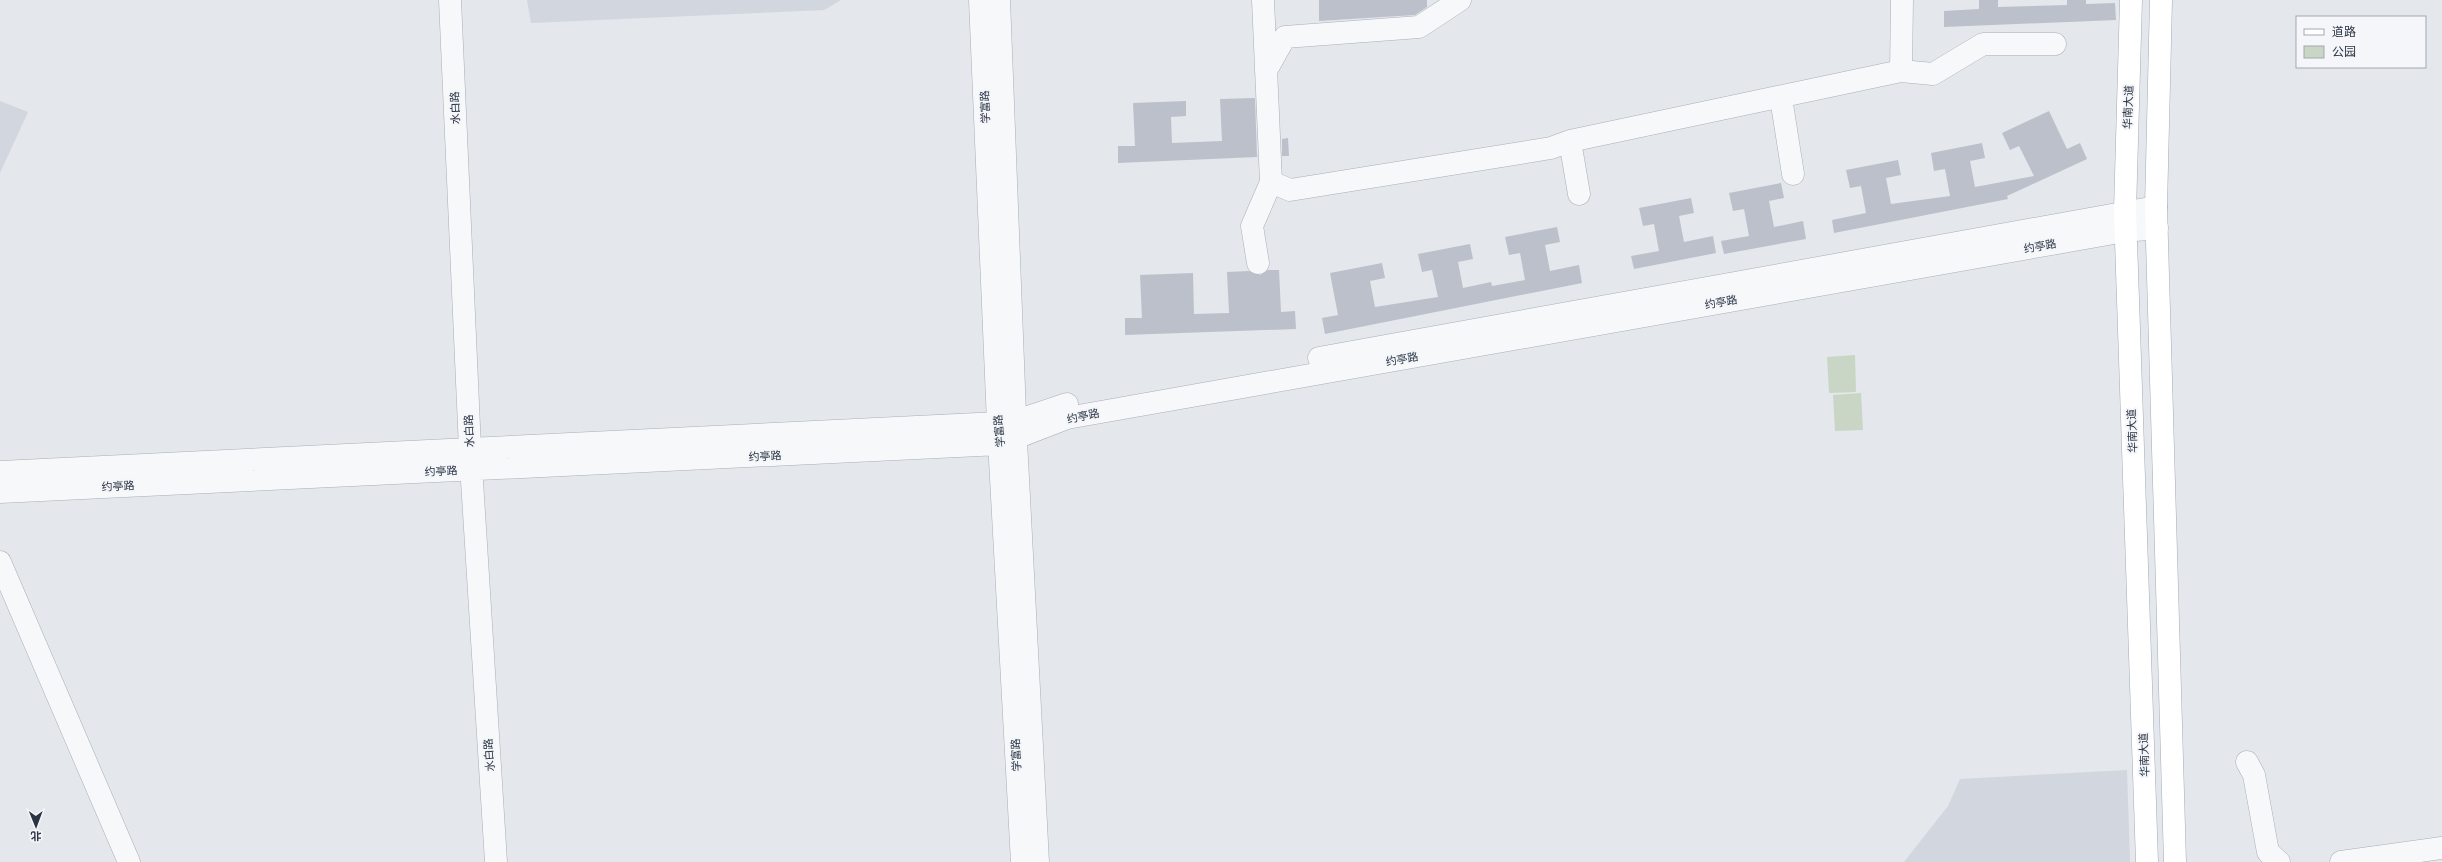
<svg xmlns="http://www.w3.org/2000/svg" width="2442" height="862" viewBox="0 0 2442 862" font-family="'Fira Sans','Noto Sans SC',sans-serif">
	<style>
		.built { fill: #d2d6de }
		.green { fill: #c9d6c5 }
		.building { fill: #bbc0ca }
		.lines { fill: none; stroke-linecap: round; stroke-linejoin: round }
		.minor-casing { stroke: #a9aeb7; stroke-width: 23 }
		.major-casing { stroke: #a3abb8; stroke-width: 23 }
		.minor { stroke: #f7f8fa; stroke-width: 22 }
		.major { stroke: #fff; stroke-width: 22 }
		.labels { text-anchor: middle; stroke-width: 4; stroke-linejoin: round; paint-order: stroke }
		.street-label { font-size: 11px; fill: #2b3445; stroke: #f4f6f9 }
	</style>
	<rect width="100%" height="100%" fill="#e4e7ec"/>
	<path class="built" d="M527,0H841L824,10L531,23Z
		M0,101L28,112L0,173Z
		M2127,770L2130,862H1904L1948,806L1960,779Z"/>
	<path class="green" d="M1855,355L1856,392L1829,393L1827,357Z
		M1861,393L1863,430L1835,431L1833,395Z"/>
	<path class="building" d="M1319,0H1427V7L1415,15L1319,21Z
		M1979,0H1998V7L2067,5V0H2086V4L2115,3L2116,20L1944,27V11L1979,9Z
		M1255,98L1257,157L1118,163V146H1135L1133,103L1186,101V116L1171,117L1172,143L1222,141L1220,99Z
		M2049,111L2067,149L2080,143L2087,159L2007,196L2008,199L1834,233L1832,220L1866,213L1861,186L1850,188L1846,170L1898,160L1901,175L1886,178L1891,204L1950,196L1945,169L1934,171L1931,153L1982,143L1985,158L1970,161L1975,187L2034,176L2019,146L2010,150L2002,133Z
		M1288,138L1289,156H1282V139Z
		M1781,183L1784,198L1769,201L1774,227L1803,221L1806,239L1724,254L1721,241L1749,236L1744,209L1733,211L1729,193Z
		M1691,198L1694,213L1679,216L1684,242L1713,236L1716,253L1634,269L1631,256L1659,251L1654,224L1643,226L1639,208Z
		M1557,227L1560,242L1545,245L1550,271L1579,265L1582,283L1325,334L1322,318L1338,315L1330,273L1382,263L1385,278L1370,281L1375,307L1438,297L1432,270L1422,272L1418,254L1470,244L1473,259L1458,262L1463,288L1491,282L1492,286L1525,280L1520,253L1509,255L1505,237Z
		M1268,270H1279L1281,312L1295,311L1296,329L1125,335V318H1142L1140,275L1193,273L1194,314L1229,313L1227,272L1249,271L1260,275Z"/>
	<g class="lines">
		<g class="minor-casing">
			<path id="minor" d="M450,0L470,449L496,862
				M980,0L998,423L1022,862
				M999,0L1016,440L1038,862
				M1263,0L1271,182L1290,190L1551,148L1570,141L1579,194
				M1266,71L1285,37L1419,27L1460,0
				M1901,71L1902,0
				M1781,98L1793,174
				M1570,141L1901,71L1933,74L1983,44H2055
				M1258,263L1252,226L1271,182
				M1319,358L2156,207
				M0,472L998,423L1016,421L1067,404
				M0,492L1000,444L1067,418L2125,231L2157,228
				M0,562L129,862
				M2247,762L2254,775L2268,852L2279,862
				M2341,862L2442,848"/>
		</g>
		<g class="major-casing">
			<path id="major" d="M2131,0L2125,211L2147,862
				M2161,0L2156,207L2175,862"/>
		</g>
		<use href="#minor" class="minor"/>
		<use href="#major" class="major"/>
	</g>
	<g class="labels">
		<g class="street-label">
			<text transform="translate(985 107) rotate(-92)" y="4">学富路</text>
			<text transform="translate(2128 107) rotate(-88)" y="4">华南大道</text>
			<text transform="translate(455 108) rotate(-92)" y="4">水白路</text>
			<text transform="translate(2040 246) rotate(-10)" y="4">约亭路</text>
			<text transform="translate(1721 302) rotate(-10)" y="4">约亭路</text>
			<text transform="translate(1402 359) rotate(-10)" y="4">约亭路</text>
			<text transform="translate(1083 416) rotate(-12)" y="4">约亭路</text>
			<text transform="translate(469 431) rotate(-93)" y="4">水白路</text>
			<text transform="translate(999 431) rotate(-95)" y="4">学富路</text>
			<text transform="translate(2132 431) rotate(-92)" y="4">华南大道</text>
			<text transform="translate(765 456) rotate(-3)" y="4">约亭路</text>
			<text transform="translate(441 471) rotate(-3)" y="4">约亭路</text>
			<text transform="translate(118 486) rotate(-3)" y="4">约亭路</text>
			<text transform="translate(489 755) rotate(-94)" y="4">水白路</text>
			<text transform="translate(1016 755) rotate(-93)" y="4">学富路</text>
			<text transform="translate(2144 755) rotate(-92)" y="4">华南大道</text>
		</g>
	</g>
	<rect x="2296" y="16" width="130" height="52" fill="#f4f6f9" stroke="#a4a8b1"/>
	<rect x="2304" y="29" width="20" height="6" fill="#ffffff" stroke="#a4a8b1"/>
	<text x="2332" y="36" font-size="12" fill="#2b3445">道路</text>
	<rect x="2304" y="46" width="20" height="12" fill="#c9d6c5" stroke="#a4a8b1"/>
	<text x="2332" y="56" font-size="12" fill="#2b3445">公园</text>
	<g transform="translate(36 826) rotate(179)" stroke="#f4f6f9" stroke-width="3" paint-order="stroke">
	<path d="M0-3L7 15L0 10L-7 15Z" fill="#2b3445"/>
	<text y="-6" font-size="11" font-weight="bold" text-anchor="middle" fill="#2b3445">北</text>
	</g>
</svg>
